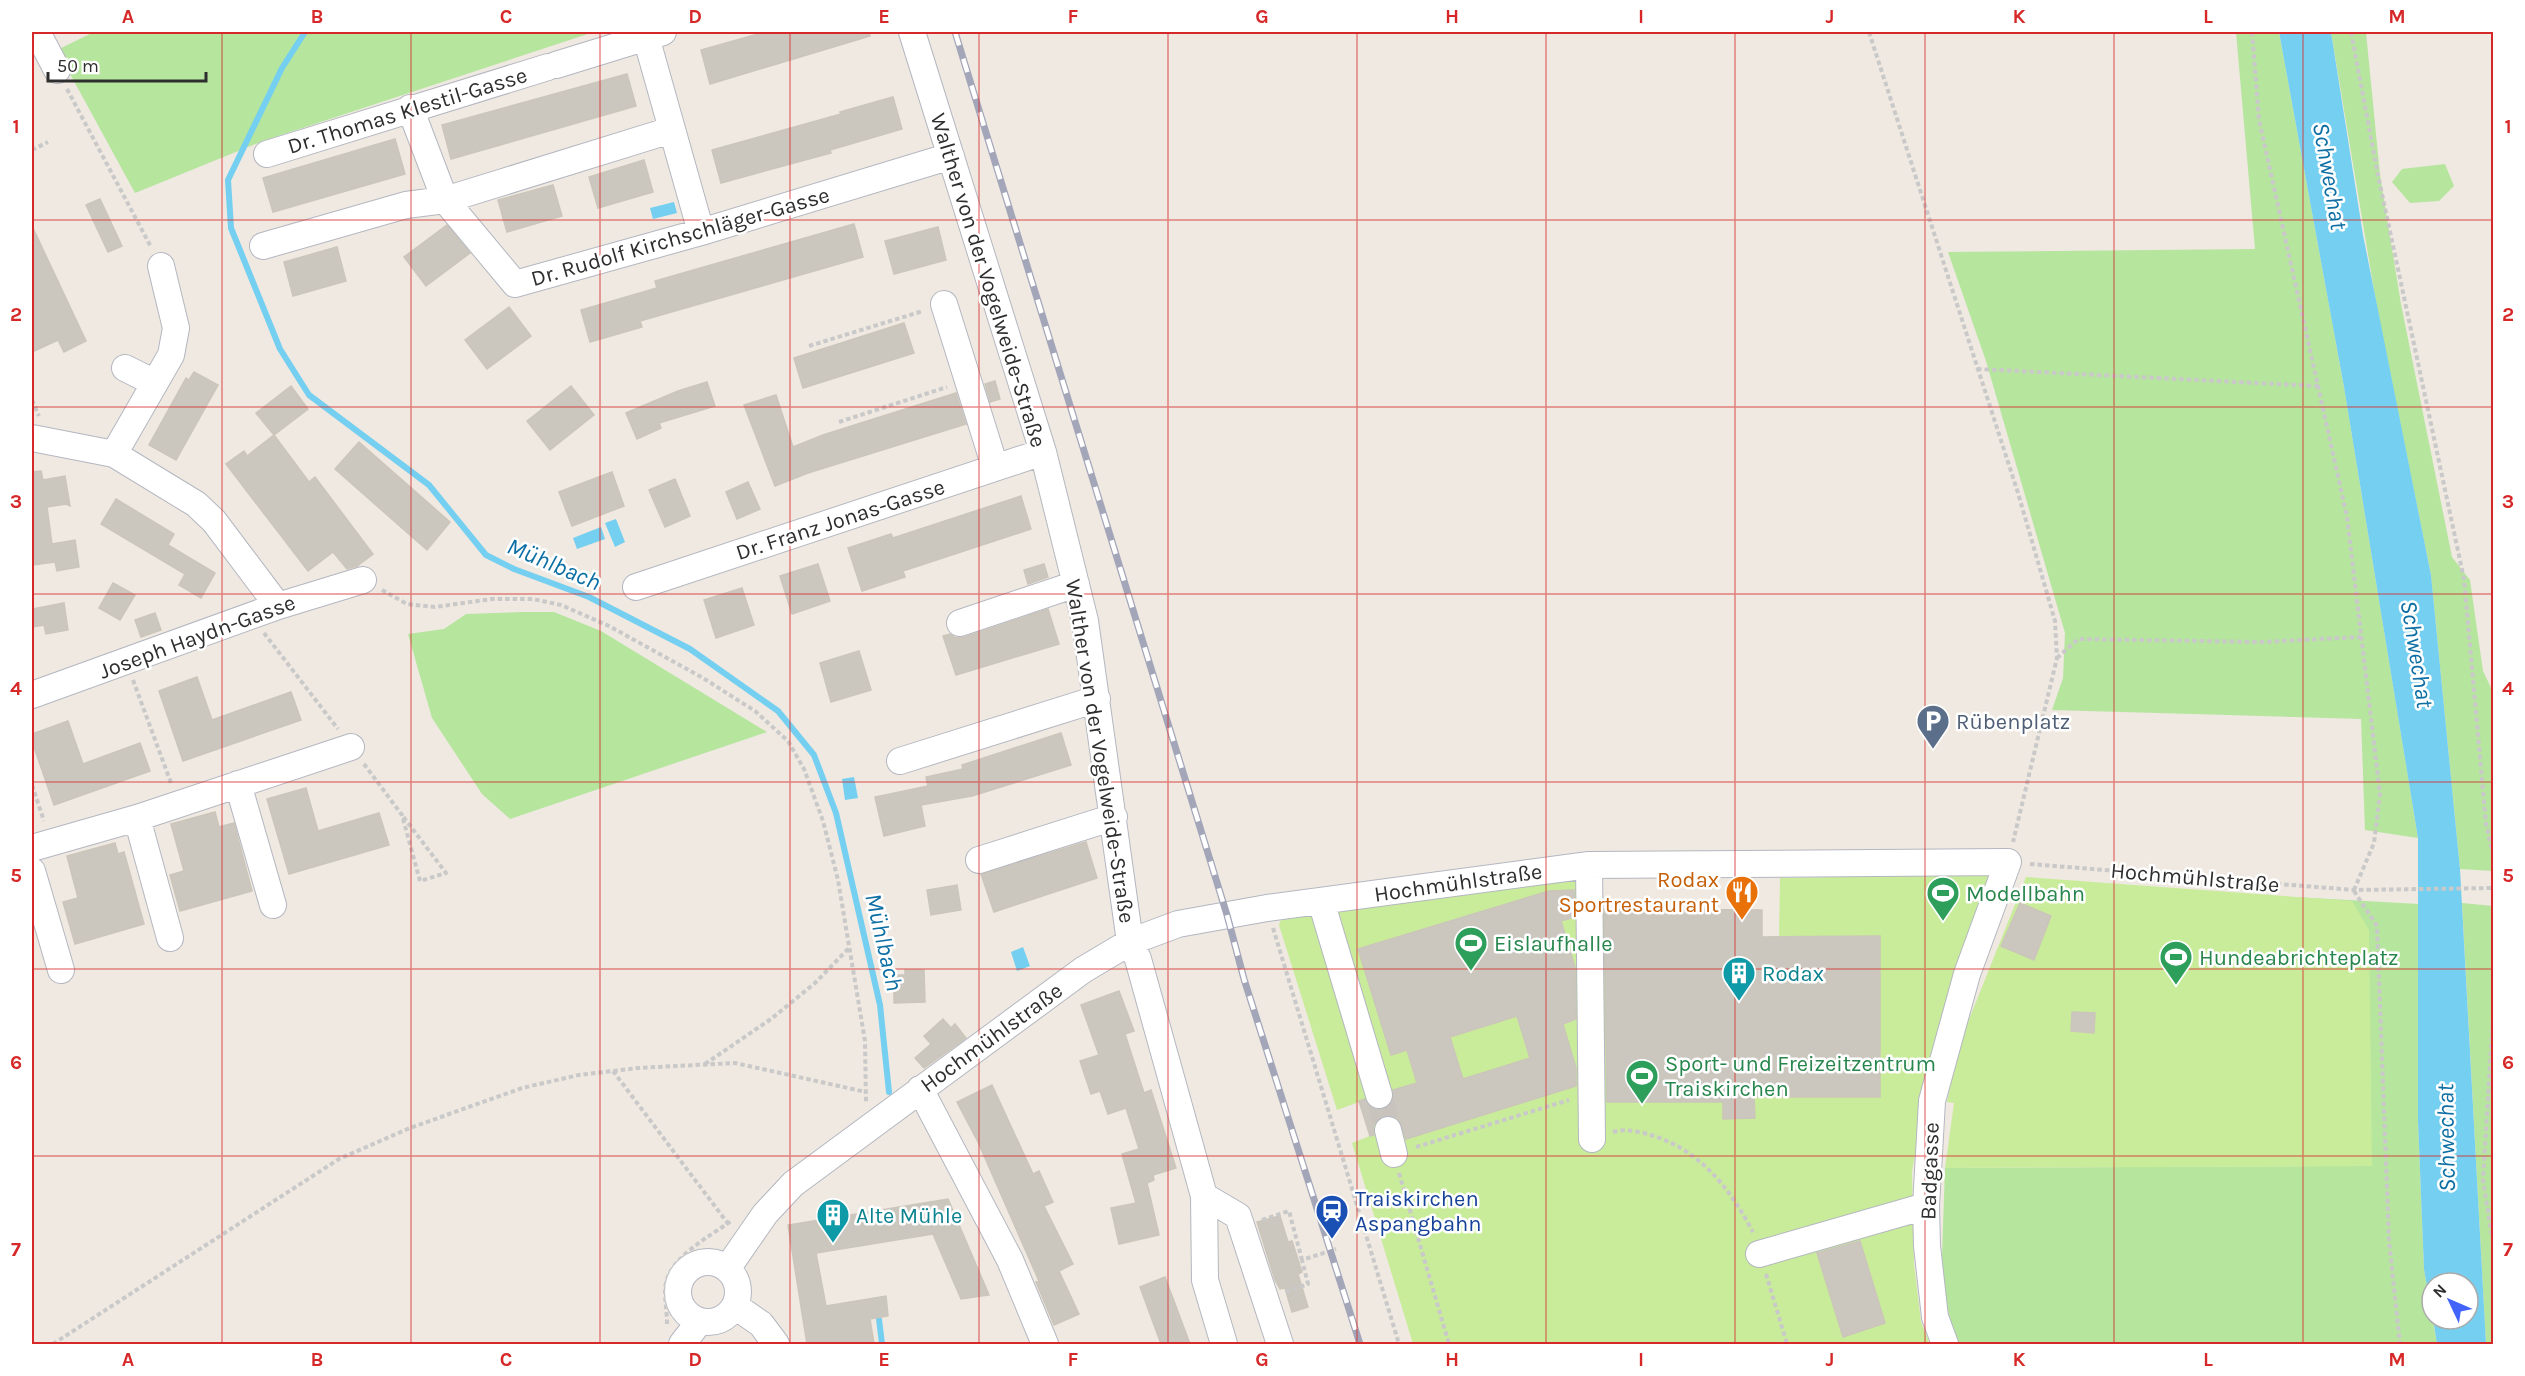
<svg xmlns="http://www.w3.org/2000/svg" width="2525" height="1376" viewBox="0 0 2525 1376" font-family="Karla,sans-serif">
	<style>
		.green { fill: #b6e59e }
		.pitch { fill: #c9ec9a }
		.water { fill: #75cff0 }
		.lines { fill: none; stroke-linecap: round; stroke-linejoin: round }
		.stream { stroke: #75cff0; stroke-width: 6 }
		.building { fill: #cbc7bf; stroke: #cbc5ba; stroke-width: 1.5; fill-rule: evenodd }
		.minor-tunnel { stroke: #c8c4bd; stroke-width: 26; stroke-dasharray: 26 13; stroke-linecap: butt }
		.minor-casing { stroke: #b4b7c1; stroke-width: 28 }
		.path { stroke: #c9c9c9; stroke-width: 4; stroke-dasharray: 4.5 3; stroke-linecap: butt }
		.minor { stroke: #fff; stroke-width: 26 }
		.rail-casing { stroke: #a3a6b8; stroke-width: 7 }
		.rail { stroke: #fff; stroke-width: 4.5; stroke-dasharray: 14; stroke-linecap: butt }
		.grid { fill: none; stroke: #d62828; stroke-width: 1.5; stroke-opacity: 0.55 }
		.labels { text-anchor: middle; stroke-width: 5; stroke-linejoin: round; paint-order: stroke }
		.street-label { font-size: 22px; fill: #2e2e2e; stroke: #fff }
		.service-label { font-size: 22px; fill: #4e5e75; stroke: #fff; text-anchor: start }
		.food-label { font-size: 22px; fill: #c56008; stroke: #fff; text-anchor: end }
		.leisure-label { font-size: 22px; fill: #27864d; stroke: #fff; text-anchor: start }
		.culture-label { font-size: 22px; fill: #0d838f; stroke: #fff; text-anchor: start }
		.transit-label { font-size: 22px; fill: #164399; stroke: #fff; text-anchor: start }
		.water-label { font-size: 24px; font-style: italic; fill: #0d6fa3; stroke: #fff }
		.neatline { fill: none; stroke: #d62828; stroke-width: 2 }
		.grid-label { font-size: 20px; text-anchor: middle; font-weight: bold; fill: #d62828 }
	</style>
	<rect width="100%" height="100%" fill="#efe9e1"/>
	<path class="green" d="M94,32H594L263,141L135,193L57,50Z
		M2236,32H2279L2344,387L2418,838L2365,830L2361,719L2052,710L2063,678L2065,633L1986,361L1948,252L2255,249Z
		M2331,32H2366L2380,175L2401,304L2452,557L2470,580L2483,671L2493,692V871L2460,869L2431,575L2377,308Z
		M2445,164L2454,186L2439,201L2410,203L2392,182L2402,169Z
		M523,612H554L601,631L767,732L510,819L482,794L432,718L408,634L444,629L466,614Z
		M2294,897L2419,904L2418,1121L2424,1269L2437,1344H1957L1941,1286L1945,1168L2329,1166Z
		M2462,903L2493,906V1344H2486Z"/>
	<path class="pitch" d="M1986,874L1991,881L1959,963L1934,1042L1912,1172L1914,1264L1921,1322L1930,1344H1413L1352,1143L1370,1136L1359,1102L1337,1110L1279,925L1283,915L1540,882L1596,881L1600,909L1762,910V937H1779L1780,878Z
		M2026,877L2352,901L2369,930L2372,1166L1945,1168L1954,1103L1947,1102L1960,1042Z"/>
	<path class="water" d="M2279,32H2331L2363,235L2431,575L2460,869L2486,1344H2437L2433,1319H2468V1283H2432V1315L2424,1269L2418,1121V838L2344,387Z
		M674,202L677,213L653,219L650,208Z
		M616,519L625,542L615,547L605,523Z
		M601,527L605,539L577,549L573,538Z
		M854,777L858,798L845,800L842,779Z
		M1023,947L1030,966L1017,971L1011,952Z"/>
	<g class="lines">
		<path class="stream" d="M305,32L282,68L228,180L231,228L280,349L309,395L429,485L486,555L514,569L589,597L690,649L778,711L814,755L836,813L880,1005L889,1092
			M879,1319L882,1344"/>
	</g>
	<path class="building" d="M765,32H869L870,36L710,84L701,50Z
		M627,74L636,106L451,159L442,125Z
		M893,97L902,129L830,150L831,153L721,183L712,150L841,114L840,112Z
		M395,139L405,174L273,212L263,178Z
		M644,160L653,192L598,208L589,177Z
		M553,185L562,216L507,232L498,200Z
		M100,199L122,246L108,252L86,205Z
		M854,224L863,257L640,321L642,327L590,342L581,310L657,288L655,281Z
		M447,225L470,253L426,286L404,257Z
		M32,226L86,341L64,352L58,340L32,352Z
		M938,227L946,260L894,274L885,241Z
		M337,247L346,281L293,296L284,262Z
		M509,307L531,336L487,369L465,340Z
		M904,323L914,353L803,388L794,358Z
		M194,372L218,385L176,460L149,445L186,378L189,380Z
		M995,381L1000,399L990,402L985,384Z
		M707,382L715,406L659,423L661,428L637,439L626,413L678,391Z
		M291,386L308,409L274,435L256,413Z
		M571,386L594,415L550,450L527,421Z
		M956,393L966,424L808,473L775,486L744,405L776,395L793,447L823,435Z
		M274,435L309,482L315,477L373,554L357,566L347,569L333,552L308,571L226,464L244,451L247,456Z
		M359,442L450,522L427,550L335,469Z
		M41,471L43,480L65,476L70,506L66,504L47,507L52,544L75,540L79,567L57,571L55,562L33,565L32,472Z
		M612,472L624,506L572,526L559,492Z
		M675,479L690,516L665,527L649,490Z
		M748,482L760,509L737,519L726,492Z
		M1021,496L1031,529L903,571L905,577L862,591L848,548L891,534L893,538Z
		M116,499L174,534L168,545L215,573L201,598L179,585L185,574L101,524Z
		M818,564L830,601L792,614L780,576Z
		M1044,564L1048,577L1028,584L1024,570Z
		M113,583L135,595L120,620L99,608Z
		M742,588L754,625L716,638L704,600Z
		M64,603L68,630L46,634L44,625L32,627V609Z
		M1048,609L1059,644L956,675L943,636L950,634L956,638L965,637Z
		M155,613L161,630L141,637L135,620Z
		M859,651L871,690L831,702L820,663Z
		M197,677L212,720L291,692L301,720L183,761L159,691Z
		M68,721L83,764L140,743L150,771L54,805L32,741V734Z
		M1061,733L1071,765L972,796L921,805L925,826L884,836L875,797L928,786L926,777L963,769L962,765Z
		M306,788L318,831L379,813L389,845L289,874L267,799Z
		M215,812L219,827L234,823L252,891L180,911L170,875L184,871L171,824Z
		M1086,842L1097,878L994,912L981,874Z
		M115,843L118,854L124,852L144,924L75,944L63,902L78,898L67,856Z
		M957,885L961,910L931,915L927,890Z
		M1574,890L1575,917L1561,921L1575,967L1576,1019L1563,1024L1576,1068V1086L1406,1139L1399,1120L1393,1116L1385,1115L1377,1120L1373,1126L1374,1135L1370,1136L1359,1101L1365,1099L1368,1105L1375,1109H1384L1393,1099V1090L1417,1083L1407,1050L1391,1055L1358,949L1549,891ZM1517,1016L1530,1058L1463,1079L1450,1037Z
		M2020,903L2051,916L2034,960L2001,946Z
		M1604,909L1762,910V937L1880,936V1097H1754L1755,1118L1723,1119V1102H1607Z
		M905,970H924L925,1002L894,1003V975H905Z
		M1119,991L1134,1031L1125,1034L1144,1093L1151,1090L1176,1168L1153,1175L1154,1180L1147,1183L1159,1235L1119,1244L1111,1208L1136,1203L1122,1154L1139,1149L1126,1108L1108,1114L1100,1091L1091,1094L1080,1061L1099,1055L1081,1005Z
		M2072,1012L2095,1013L2094,1033L2071,1031Z
		M943,1019L951,1028L955,1024L966,1038L924,1068L915,1058L931,1044L924,1036Z
		M992,1085L1033,1174L1039,1171L1053,1202L1044,1206L1073,1264L1059,1271L1079,1314L1054,1325L1036,1282L1039,1281L978,1142L957,1102Z
		M948,1199L989,1295L961,1299L933,1234L816,1253L826,1306L886,1296L888,1316L870,1319L874,1344H807L788,1225Z
		M1280,1216L1288,1242L1292,1241L1302,1272L1298,1274L1308,1307L1292,1312L1285,1288L1280,1289L1275,1280L1257,1222Z
		M1860,1241L1885,1323L1843,1337L1817,1253Z
		M1165,1277L1190,1344H1161L1140,1287Z"/>
	<g class="lines">
		<path class="minor-tunnel" d="M1379,1095L1388,1130"/>
		<g class="minor-casing">
			<path id="minor" d="M37,32L57,70
				M912,32L1043,452L1085,621L1130,942L1138,959L1204,1196L1205,1280L1224,1344
				M646,37L701,232
				M556,65L663,32
				M410,108L445,200L671,130
				M267,154L548,67
				M263,246L406,205L445,200L515,284L701,232L951,156
				M944,304L995,467
				M125,368L155,383
				M32,438L114,454L196,504L214,521L278,606
				M114,454L171,355L176,328L161,266
				M636,587L1043,452
				M960,623L1076,584
				M32,695L278,606L363,580
				M900,761L1097,699
				M238,784L273,905
				M137,818L170,938
				M32,848L137,818L351,747
				M979,860L1114,817
				M1589,865L1592,1139
				M32,871L61,970
				M1321,901L1379,1095
				M920,1089L1010,1260L1045,1344
				M1388,1130L1394,1154
				M1204,1196L1238,1216L1280,1344
				M1759,1254L1926,1206
				M678 1292a30 30 0 1 1 60 0a30 30 0 1 1-60 0Z
				M727,1269L765,1214L793,1184L1083,970L1130,942L1178,924L1267,908L1589,865L2008,862L1967,974L1932,1101L1926,1206L1927,1246L1935,1317L1945,1344
				M735,1306L761,1324L776,1344
				M682,1344L700,1321"/>
		</g>
		<path class="path" d="M1869,32L2018,493L2055,621L2057,658L2013,842
			M2252,32L2259,120L2347,517L2380,794L2374,843L2354,890
			M2351,32L2378,175L2464,579L2486,824L2494,859
			M67,89L151,247
			M32,150L48,142
			M809,346L923,311
			M1977,369L2318,386
			M32,400L39,416
			M839,422L947,387
			M382,590L407,604L435,607L492,599H533L561,605L609,626L703,678L755,711L788,741L804,769L823,821L838,880L865,1041L866,1103
			M264,633L338,729
			M2057,658L2078,639L2262,642L2361,637
			M133,680L171,783
			M364,764L402,815L420,881L446,873L402,815
			M32,785L44,821
			M2030,864L2354,890L2494,888
			M2354,891L2377,926L2389,1241L2400,1344
			M1273,928L1399,1344
			M2494,999L2483,1180L2494,1249
			M705,1064L771,1019L815,983L850,947
			M613,1071L729,1225
			M1613,1132C1626,1128 1641,1132 1654,1136C1702,1152 1730,1189 1753,1232
			M1416,1147L1569,1100
			M1399,1173L1449,1344
			M1262,1220L1289,1211L1302,1260
			M1766,1274L1787,1344
			M1286,1292L1308,1284L1302,1260L1336,1249
			M667,1324C667,1313 665,1302 665,1291C665,1259 709,1237 731,1221
			M53,1344L339,1159L410,1128L522,1088L579,1075L638,1068L735,1063L866,1092"/>
		<use href="#minor" class="minor"/>
		<g class="rail-casing">
			<path id="rail" d="M955,32L1227,915L1244,979L1360,1344"/>
		</g>
		<use href="#rail" class="rail"/>
	</g>
	<path class="grid" d="M222,32V1344M411,32V1344M600,32V1344M790,32V1344M979,32V1344M1168,32V1344M1357,32V1344M1546,32V1344M1735,32V1344M1925,32V1344M2114,32V1344M2303,32V1344M32,220H2494M32,407H2494M32,594H2494M32,782H2494M32,969H2494M32,1156H2494"/>
	<defs>
		<g id="parking-pin" transform="scale(1.725)"><path d="M0 17L-7.5 6A9.5 9.5 0 1 1 7.5 6Z" fill="#5c6f8a" stroke="#fff"/><path d="M-3.5-5.5H1a3.5 3.5 0 0 1 0 7H-1V5.5H-3.5ZM-1-3.4V-.6H.8a1.4 1.4 0 0 0 0-2.8Z" fill="#fff"/></g>
		<g id="restaurant-pin" transform="scale(1.725)"><path d="M0 17L-7.5 6A9.5 9.5 0 1 1 7.5 6Z" fill="#e8710a" stroke="#fff"/><path d="M-5-6h1v4h1v-4h1v4h1v-4h1v5L-1.5 .5V6h-2V.5L-5-1ZM5-6V6H3V1.5H1.5Q1.5-4 5-6Z" fill="#fff"/></g>
		<g id="stadium-pin" transform="scale(1.725)"><path d="M0 17L-7.5 6A9.5 9.5 0 1 1 7.5 6Z" fill="#2e9e5b" stroke="#fff"/><path d="M0-5a6.5 5 0 1 0 0 10a6.5 5 0 1 0 0-10ZM-3.5-1.8h7v3.6h-7Z" fill="#fff"/></g>
		<g id="building-pin" transform="scale(1.725)"><path d="M0 17L-7.5 6A9.5 9.5 0 1 1 7.5 6Z" fill="#0f9aa8" stroke="#fff"/><path d="M-4-6H4V6H1V3H-1V6H-4ZM-2.5-4.3h1.7v1.8h-1.7ZM.8-4.3h1.7v1.8H.8ZM-2.5-1h1.7V.8h-1.7ZM.8-1h1.7V.8H.8Z" fill="#fff"/></g>
		<g id="station-pin" transform="scale(1.725)"><path d="M0 17L-7.5 6A9.5 9.5 0 1 1 7.5 6Z" fill="#1a4fb4" stroke="#fff"/><path d="M-3-6H3Q5-6 5-4V2Q5 4 3 4L4.5 6H3L1.5 4h-3L-3 6H-4.5L-3 4Q-5 4-5 2V-4Q-5-6-3-6ZM-3.5-4v3h7v-3ZM-3.5 1v1.5H-2V1ZM2 1v1.5H3.5V1Z" fill="#fff"/></g>
	</defs>
	<g fill-rule="evenodd">
		<use href="#parking-pin" x="1933" y="721"/>
		<use href="#restaurant-pin" x="1742" y="892"/>
		<use href="#stadium-pin" x="1943" y="893"/>
		<use href="#stadium-pin" x="1471" y="943"/>
		<use href="#stadium-pin" x="2176" y="957"/>
		<use href="#building-pin" x="1739" y="973"/>
		<use href="#stadium-pin" x="1642" y="1076"/>
		<use href="#station-pin" x="1332" y="1211"/>
		<use href="#building-pin" x="833" y="1215"/>
	</g>
	<g class="labels">
		<g class="street-label">
			<text transform="translate(407 110) rotate(-17)" y="8">Dr. Thomas Klestil-Gasse</text>
			<text transform="translate(680 236) rotate(-16)" y="8">Dr. Rudolf Kirchschläger-Gasse</text>
			<text transform="translate(989 280) rotate(73)" y="8">Walther von der Vogelweide-Straße</text>
			<text transform="translate(840 519) rotate(-18)" y="8">Dr. Franz Jonas-Gasse</text>
			<text transform="translate(197 636) rotate(-20)" y="8">Joseph Haydn-Gasse</text>
			<text transform="translate(1101 751) rotate(81)" y="8">Walther von der Vogelweide-Straße</text>
			<text transform="translate(2195 877) rotate(5)" y="8">Hochmühlstraße</text>
			<text transform="translate(1458 882) rotate(-8)" y="8">Hochmühlstraße</text>
			<text transform="translate(991 1037) rotate(-36)" y="8">Hochmühlstraße</text>
			<text transform="translate(1929 1171) rotate(-88)" y="8">Badgasse</text>
		</g>
		<g class="service-label">
			<text x="1956" y="729">Rübenplatz</text>
		</g>
		<g class="food-label">
			<text x="1719" y="887">Rodax<tspan x="1719" dy="25">Sportrestaurant</tspan></text>
		</g>
		<g class="leisure-label">
			<text x="1966" y="901">Modellbahn</text>
			<text x="1494" y="951">Eislaufhalle</text>
			<text x="2199" y="965">Hundeabrichteplatz</text>
			<text x="1665" y="1071">Sport- und Freizeitzentrum<tspan x="1665" dy="25">Traiskirchen</tspan></text>
		</g>
		<g class="culture-label">
			<text x="1762" y="981">Rodax</text>
			<text x="856" y="1223">Alte Mühle</text>
		</g>
		<g class="transit-label">
			<text x="1355" y="1206">Traiskirchen<tspan x="1355" dy="25">Aspangbahn</tspan></text>
		</g>
		<g class="water-label">
			<text transform="translate(2330 176) rotate(80)" y="8">Schwechat</text>
			<text transform="translate(554 564) rotate(23)" y="8">Mühlbach</text>
			<text transform="translate(2417 654) rotate(81)" y="8">Schwechat</text>
			<text transform="translate(884 942) rotate(77)" y="8">Mühlbach</text>
			<text transform="translate(2446 1138) rotate(-91)" y="8">Schwechat</text>
		</g>
	</g>
	<rect width="2525" height="1376" fill="none" stroke="#ffffff" stroke-width="66"/>
	<g transform="translate(2450 1301) rotate(314)"><circle r="28" fill="#ffffff" stroke="#ababab" stroke-width="1.5"/>
	<path d="M0-4.5L10 22L0 15L-10 22Z" fill="#4264fb"/>
	<text y="-9" font-size="16" font-weight="bold" text-anchor="middle" fill="#2e2e2e">N</text>
	</g>
	<path d="M48 72v9h158v-9" fill="none" stroke="#2e2e2e" stroke-width="3"/>
	<text x="57" y="72" font-size="18" fill="#2e2e2e" stroke="#ffffff" stroke-width="4.5" paint-order="stroke">50 m</text>
	<rect x="33" y="33" width="2459" height="1310" class="neatline"/>
	<g class="grid-label">
		<text x="128" y="23">A</text>
		<text x="317" y="23">B</text>
		<text x="506" y="23">C</text>
		<text x="695" y="23">D</text>
		<text x="884" y="23">E</text>
		<text x="1073" y="23">F</text>
		<text x="1262" y="23">G</text>
		<text x="1452" y="23">H</text>
		<text x="1641" y="23">I</text>
		<text x="1830" y="23">J</text>
		<text x="2019" y="23">K</text>
		<text x="2208" y="23">L</text>
		<text x="2397" y="23">M</text>
		<text x="16" y="133">1</text>
		<text x="2508" y="133">1</text>
		<text x="16" y="321">2</text>
		<text x="2508" y="321">2</text>
		<text x="16" y="508">3</text>
		<text x="2508" y="508">3</text>
		<text x="16" y="695">4</text>
		<text x="2508" y="695">4</text>
		<text x="16" y="882">5</text>
		<text x="2508" y="882">5</text>
		<text x="16" y="1069">6</text>
		<text x="2508" y="1069">6</text>
		<text x="16" y="1256">7</text>
		<text x="2508" y="1256">7</text>
		<text x="128" y="1366">A</text>
		<text x="317" y="1366">B</text>
		<text x="506" y="1366">C</text>
		<text x="695" y="1366">D</text>
		<text x="884" y="1366">E</text>
		<text x="1073" y="1366">F</text>
		<text x="1262" y="1366">G</text>
		<text x="1452" y="1366">H</text>
		<text x="1641" y="1366">I</text>
		<text x="1830" y="1366">J</text>
		<text x="2019" y="1366">K</text>
		<text x="2208" y="1366">L</text>
		<text x="2397" y="1366">M</text>
	</g>
</svg>
